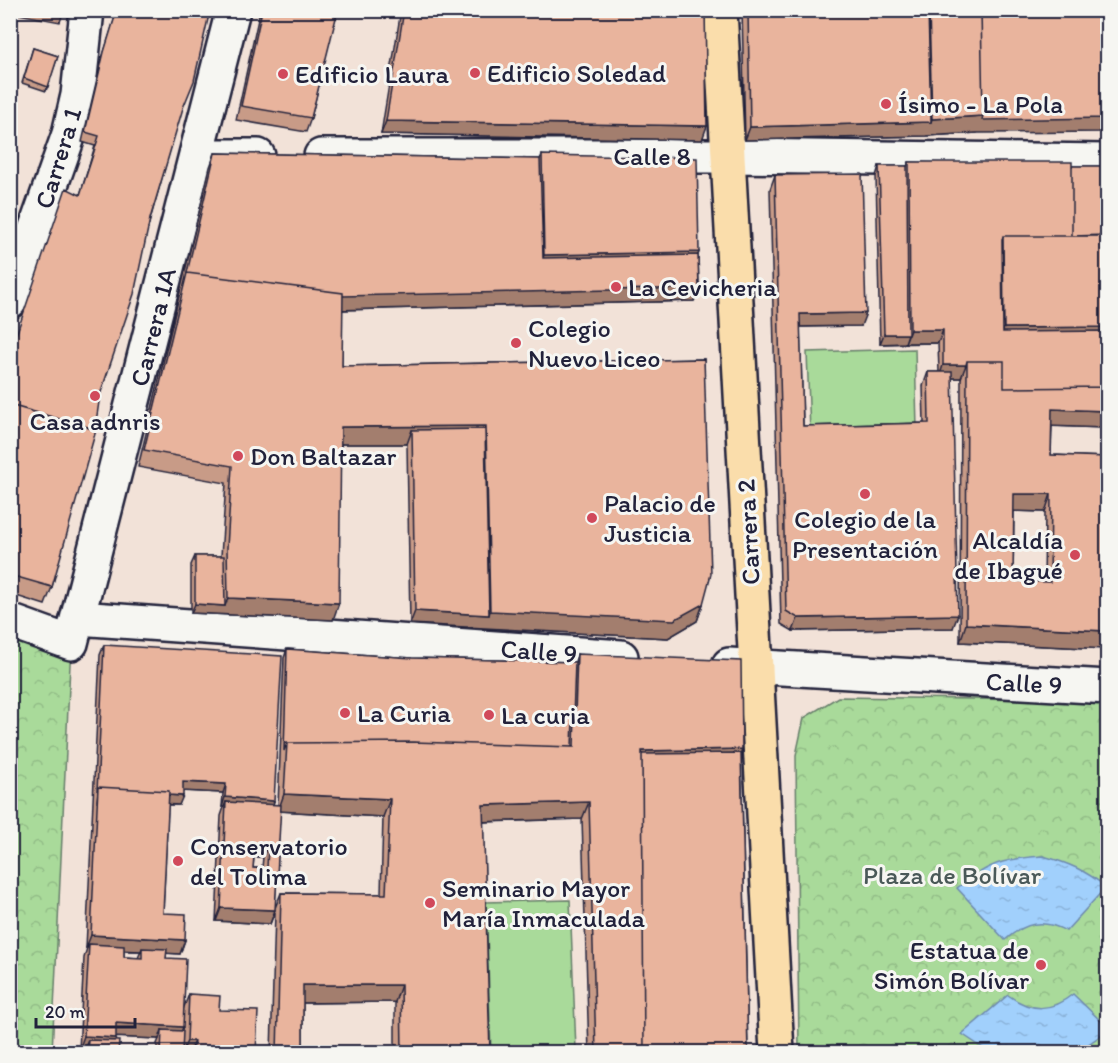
<svg xmlns="http://www.w3.org/2000/svg" width="1118" height="1063" viewBox="0 0 1118 1063" font-family="Itim,sans-serif">
	<style>
		.forest { fill: url(#forest-crowns); stroke: #667e6a; stroke-width: 1.5 }
		.pitch { fill: #a9da9a; stroke: #667e6a; stroke-width: 1.5 }
		.water { fill: url(#water-ripples); stroke: #6e8aaf; stroke-width: 1.5 }
		.lines { fill: none; stroke-linecap: round; stroke-linejoin: round }
		.minor-casing { stroke: #22223b; stroke-width: 38 }
		.major-casing { stroke: #22223b; stroke-width: 38 }
		.minor { stroke: #f6f6f2; stroke-width: 33 }
		.major { stroke: #faddab; stroke-width: 33 }
		.wall { fill: #c89b87; stroke: #22223b; stroke-width: 1.5; fill-rule: evenodd }
		.shaded-wall { fill: #a37e6e; stroke: #22223b; stroke-width: 1.5 }
		.building { fill: #e9b49d; stroke: #22223b; stroke-width: 1.5; fill-rule: evenodd }
		.poi-dot { fill: #d1495b; stroke: #f6f6f2; stroke-width: 2 }
		.labels { text-anchor: middle; stroke-width: 6; stroke-linejoin: round; paint-order: stroke }
		.poi-label { font-size: 26px; fill: #22223b; stroke: #f6f6f2; text-anchor: start }
		.street-label { font-size: 26px; fill: #22223b; stroke: #f6f6f2 }
		.park-label { font-size: 26px; fill: #4a5958; stroke: #f6f6f2 }
	</style>
	<defs>
		<pattern id="forest-crowns" width="20" height="18" patternUnits="userSpaceOnUse" patternTransform="scale(1.5)"><rect width="20" height="18" fill="#a9da9a"/><path d="M2 6a3 3 0 1 1 6 0M12 15a3 3 0 1 1 6 0" fill="none" stroke="#91bb86"/></pattern>
		<pattern id="water-ripples" width="26" height="14" patternUnits="userSpaceOnUse" patternTransform="scale(1.5)"><rect width="26" height="14" fill="#a1d0fc"/><path d="M2 4q2-2 4 0t4 0M15 11q2-2 4 0t4 0" fill="none" stroke="#8ab2d9"/></pattern>
	</defs>
	<rect width="100%" height="100%" fill="#f2e2d8"/>
	<filter id="ink" filterUnits="userSpaceOnUse"><feTurbulence type="fractalNoise" baseFrequency=".0167" numOctaves="2"/><feDisplacementMap in="SourceGraphic" scale="12" xChannelSelector="R" yChannelSelector="G"/><feConvolveMatrix kernelMatrix="1 2 1 2 8 2 1 2 1" color-interpolation-filters="sRGB"/></filter>
	<g filter="url(#ink)">
		<path class="forest" d="M11,621L71,643L52,1052H11Z
			M838,697L1107,701V1052H799L796,755L804,718Z"/>
		<path class="pitch" d="M915,349L917,429L810,432L807,352Z
			M570,900L576,1050L491,1052L486,902Z"/>
		<path class="water" d="M1043,856C1068,863 1085,870 1106,887L1066,931C1042,918 1025,923 1005,940L957,888C990,863 1002,859 1043,856Z
			M1073,994L1107,1027V1031L1077,1052H989L962,1034L1008,995C1031,1012 1051,1012 1073,994Z"/>
		<g class="lines">
			<g class="minor-casing">
				<path id="minor" d="M197,156H258
					M321,156H727L1108,161
					M10,301L69,134L78,95L87,10
					M78,618L621,657
					M10,621L71,643L233,10
					M729,665L1108,687"/>
			</g>
			<g class="major-casing">
				<path id="major" d="M720,10L777,1052"/>
			</g>
			<use href="#minor" class="minor"/>
			<use href="#major" class="major"/>
		</g>
		<path class="wall" d="M18,10H64L60,22L18,14Z
			M115,10H210L100,395L52,587L45,605L10,594V352L80,195L95,146L82,142L101,62L114,21Z
			M260,10H337L311,118L306,132L236,120Z
			M401,10H705L702,140L381,134Z
			M742,10H1107L977,133L926,136L745,140Z
			M33,48L58,56L46,91L22,83Z
			M215,153L540,159L542,155L699,252L698,255L699,288L694,301L342,310V366L704,359L703,604L697,621L668,638L410,624L407,444H341L333,620L191,613V565L195,556H221L226,483L138,467L210,167Z
			M909,162L1072,166H1107V649L960,642L961,378H952L953,628L793,631L781,624L770,189L775,175L861,326L800,327L803,426L924,423L923,386L928,372H939L938,343L880,344L876,176L879,166H907ZM1052,426L1106,428V457L1051,455ZM1014,511L1045,512L1044,582L1013,581Z
			M104,645L274,801L273,805H278L284,658L287,649L412,658L575,662L577,654L742,749L741,753L748,1053H589L582,819L483,822L490,1053H395V1002L303,1003V1053H271L275,912L270,924L216,921L221,816L224,807H222L223,793L183,791L179,805H168L163,913L185,940L180,954L166,953V958L184,1007L189,994L219,1010L256,1053H157V1044L159,1039L116,1037L114,1041L118,1053H83L84,1050H79L84,958L87,948H86L100,655ZM280,811L383,817L381,894L281,893L275,908ZM254,857H263L262,868H253ZM124,951H141L138,958L124,957Z"/>
		<path class="shaded-wall" d="M983,116L1107,118V132L977,133L926,136L745,140L750,127L931,122L932,119Z
			M386,121L707,126L702,140L381,134Z
			M699,252L693,269L538,272L544,255Z
			M699,288L694,301L336,310L183,291Z
			M866,313L861,326L795,327L800,314Z
			M1107,327V344L998,345L1004,328Z
			M910,330H943L938,343H905Z
			M884,334H908L905,343L880,344Z
			M943,365H966L961,378H939Z
			M1052,409L1107,411V425L1106,428L1046,426Z
			M486,426L480,443L412,430L407,444H335L341,427Z
			M1014,494H1051L1045,512L1008,511Z
			M228,598L339,603L333,620L191,613L195,604L225,606Z
			M703,604L697,621L668,638L410,624L415,611L489,615L490,611Z
			M958,615L953,628L793,631L798,618Z
			M966,624L1107,631V649L960,642Z
			M742,749L736,766L641,768L642,751Z
			M183,782L226,784L223,793L180,791Z
			M98,791L183,796L179,805L97,801Z
			M284,794L390,799L383,817L278,811Z
			M225,797L274,801L271,810L226,802L224,807H222Z
			M589,802L582,819L476,822L483,805Z
			M255,843L268,844L263,857L250,856Z
			M221,908L275,910L270,924L216,921Z
			M91,935L185,940L180,954L142,952V948L141,951L89,949V944L87,948H86Z
			M303,985H401L395,1002L296,1003Z
			M116,1023L183,1027L178,1040L162,1030L159,1039L111,1037Z
			M84,1036L116,1038L111,1051L88,1040L84,1050H79Z
			M187,1041H194L189,1053H182Z"/>
		<path class="building" d="M50,10H64L63,13Z
			M117,10H210L194,81L183,108L150,219L134,294L100,395L95,429L10,405V353L66,188L80,195L99,136L85,132L104,52Z
			M262,10H321L337,14L311,118L241,106Z
			M321,10H337L336,14Z
			M404,10H705L707,126L386,121Z
			M748,10H928L931,122L750,127Z
			M929,10H981L983,116L932,119Z
			M981,10H1107V118L982,120L983,116Z
			M33,48L58,56L48,87L24,78Z
			M215,153L540,159L543,258L698,255L699,288L343,296V293L187,273L186,277Z
			M542,155L697,158L699,252L544,255Z
			M909,162H1072V236H1003L1002,240L1003,332L1107,331V387L1004,388V361H967L966,365H943V330H910Z
			M879,166H907L908,334H884Z
			M1072,166H1107V235L1072,236Z
			M862,174L866,313L800,314L803,426L929,423L928,372H952L958,615L798,618L786,611L775,175Z
			M1003,236H1107V327L1004,328Z
			M187,273L343,293L342,366L704,359L711,574L703,604L674,620L490,611L486,426L341,427L339,603L228,598L227,548L232,466L144,450Z
			M967,361H1004V388L1107,387V411L1052,409L1051,455L1107,457V631L966,624ZM1014,494H1051L1050,582L1013,581Z
			M10,405L96,430L52,587L10,575Z
			M485,429L489,615L415,611L412,430Z
			M195,556H224L225,606L195,604Z
			M104,645L282,656L274,801L225,797L226,784L183,782V796L169,795V791L98,787L97,791Z
			M287,649L412,658L575,662L572,747L413,742L287,743L284,751Z
			M577,654L741,661L742,749L642,751L644,1053H596L589,802L483,805L490,1053H402L401,985H303V1053H277L281,893L386,894L390,799L284,794L287,743L413,742L574,747Z
			M741,753L748,1053H644L642,754Z
			M98,787L169,791L163,913L186,914L185,940L91,935Z
			M226,802L281,805L275,910L221,908ZM255,843L268,844L267,869L253,868Z
			M89,944L124,946V957L142,958V948L167,949L166,958L186,959L183,1027L116,1023V1038L84,1036Z
			M189,994L220,996L219,1010L258,1011L256,1053H193L194,1041H187Z
			M162,1030L183,1031L182,1053H161Z
			M88,1040L119,1041L118,1053H87Z"/>
	</g>
	<g class="poi-dot">
		<circle cx="475" cy="73" r="6"/>
		<circle cx="283" cy="74" r="6"/>
		<circle cx="886" cy="104" r="6"/>
		<circle cx="616" cy="287" r="6"/>
		<circle cx="516" cy="343" r="6"/>
		<circle cx="95" cy="396" r="6"/>
		<circle cx="238" cy="456" r="6"/>
		<circle cx="865" cy="494" r="6"/>
		<circle cx="592" cy="518" r="6"/>
		<circle cx="1075" cy="555" r="6"/>
		<circle cx="345" cy="713" r="6"/>
		<circle cx="489" cy="715" r="6"/>
		<circle cx="178" cy="861" r="6"/>
		<circle cx="430" cy="903" r="6"/>
		<circle cx="1041" cy="965" r="6"/>
	</g>
	<g class="labels">
		<g class="poi-label">
			<text x="487" y="82">Edificio Soledad</text>
			<text x="295" y="83">Edificio Laura</text>
			<text x="898" y="113">Ísimo - La Pola</text>
			<text x="628" y="296">La Cevicheria</text>
			<text x="528" y="337">Colegio<tspan x="528" dy="30">Nuevo Liceo</tspan></text>
			<text x="95" y="430" text-anchor="middle">Casa adnris</text>
			<text x="250" y="465">Don Baltazar</text>
			<text x="604" y="512">Palacio de<tspan x="604" dy="30">Justicia</tspan></text>
			<text x="865" y="528" text-anchor="middle">Colegio de la<tspan x="865" dy="30">Presentación</tspan></text>
			<text x="1063" y="549" text-anchor="end">Alcaldía<tspan x="1063" dy="30">de Ibagué</tspan></text>
			<text x="357" y="722">La Curia</text>
			<text x="501" y="724">La curia</text>
			<text x="190" y="855">Conservatorio<tspan x="190" dy="30">del Tolima</tspan></text>
			<text x="442" y="897">Seminario Mayor<tspan x="442" dy="30">María Inmaculada</tspan></text>
			<text x="1029" y="959" text-anchor="end">Estatua de<tspan x="1029" dy="30">Simón Bolívar</tspan></text>
		</g>
		<g class="street-label">
			<text x="652" y="165">Calle 8</text>
			<text transform="translate(58 158) rotate(-73)" y="9">Carrera 1</text>
			<text transform="translate(153 327) rotate(-76)" y="9">Carrera 1A</text>
			<text transform="translate(748 532) rotate(-93)" y="9">Carrera 2</text>
			<text transform="translate(539 651) rotate(4)" y="9">Calle 9</text>
			<text transform="translate(1024 683) rotate(3)" y="9">Calle 9</text>
		</g>
		<g class="park-label">
			<text x="952" y="884">Plaza de Bolívar</text>
		</g>
	</g>
	<rect width="1118" height="1063" fill="none" stroke="#f6f6f2" stroke-width="36"/>
	<rect x="18" y="18" width="1082" height="1027" fill="none" stroke="#22223b" stroke-width="2" filter="url(#ink)"/>
	<path d="M36 1018v9h99v-9" fill="none" stroke="#22223b" stroke-width="3"/>
	<text x="45" y="1018" font-size="18" fill="#22223b" stroke="#f6f6f2" stroke-width="4.5" paint-order="stroke">20 m</text>
</svg>
